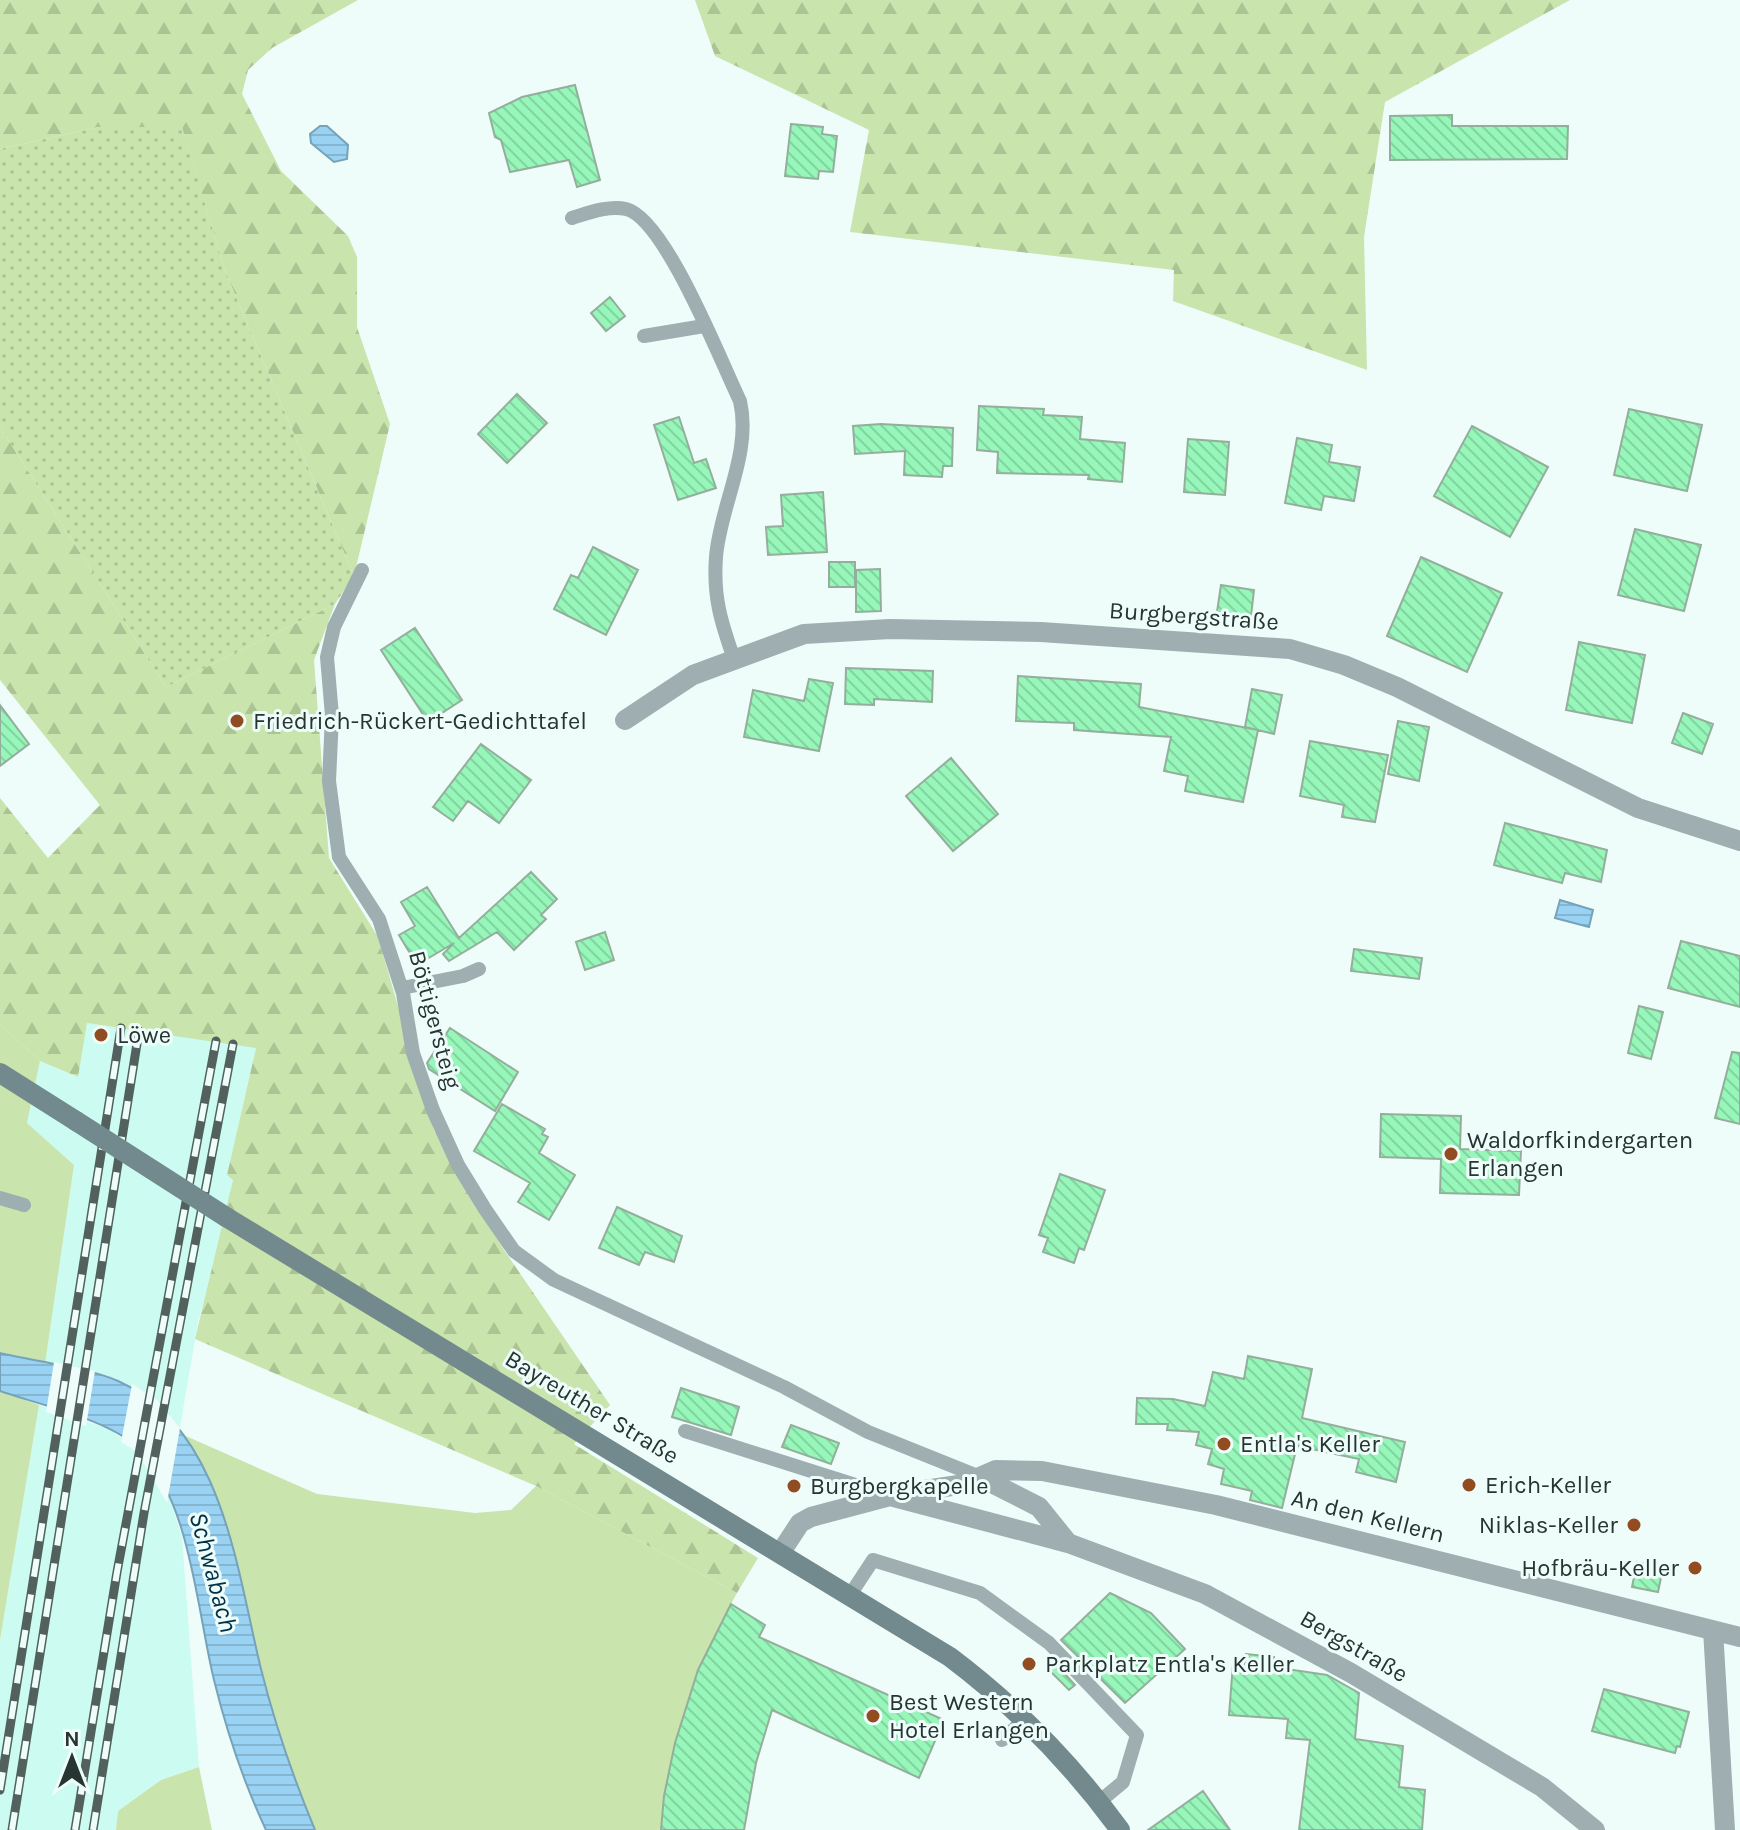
<svg xmlns="http://www.w3.org/2000/svg" width="1740" height="1830" viewBox="0 0 1740 1830" font-family="Karla,sans-serif">
	<style>
		.built { fill: #cbfbf1 }
		.grass { fill: #c9e4ac }
		.forest { fill: url(#forest-firs) }
		.garden { fill: url(#garden-dots) }
		.water { fill: url(#water-rules); stroke: #76a3b9; stroke-width: 2 }
		.pier { fill: #eefdfa }
		.building { fill: url(#building-back-hatch); stroke: #93af9b; stroke-width: 2 }
		.lines { fill: none; stroke-linecap: round; stroke-linejoin: round }
		.lane { stroke: #9eaeb1; stroke-width: 14 }
		.street { stroke: #9eaeb1; stroke-width: 20 }
		.secondary { stroke: #728a8d; stroke-width: 20 }
		.rail-casing { stroke: #52615e; stroke-width: 9 }
		.rail { stroke: #eefdfa; stroke-width: 6; stroke-dasharray: 18; stroke-linecap: butt }
		.secondary-bridge { stroke: #728a8d; stroke-width: 20 }
		.poi-dot { fill: #914c22; stroke: #eefdfa; stroke-width: 3 }
		.labels { text-anchor: middle; stroke-width: 6; stroke-linejoin: round; paint-order: stroke }
		.street-label { font-size: 24px; fill: #263532; stroke: #eefdfa }
		.poi-label { font-size: 24px; fill: #263532; stroke: #eefdfa; text-anchor: start }
		.water-label { font-size: 26px; font-style: italic; fill: #003146; stroke: #eefdfa }
	</style>
	<defs>
		<pattern id="forest-firs" width="22" height="20" patternUnits="userSpaceOnUse" patternTransform="scale(2)"><rect width="22" height="20" fill="#c9e4ac"/><path d="M5 1l3.5 6h-7zM16 11l3.5 6h-7z" fill="#acc494"/></pattern>
		<pattern id="garden-dots" width="8" height="8" patternUnits="userSpaceOnUse" patternTransform="scale(2)"><rect width="8" height="8" fill="#c9e4ac"/><path d="M2 2h.1M6 6h.1" fill="none" stroke="#acc494" stroke-width="1.8" stroke-linecap="round"/></pattern>
		<pattern id="water-rules" width="6" height="5" patternUnits="userSpaceOnUse" patternTransform="scale(2)"><rect width="6" height="5" fill="#99d2f3"/><path d="M0 2.5h6" fill="none" stroke="#84b5d1"/></pattern>
		<pattern id="building-back-hatch" width="6" height="6" patternUnits="userSpaceOnUse" patternTransform="scale(2)"><rect width="6" height="6" fill="#97f6ba"/><path d="M-1 5l2 2M0 0l6 6M5-1l2 2" fill="none" stroke="#82d4a0"/></pattern>
	</defs>
	<rect width="100%" height="100%" fill="#eefdfa"/>
	<path class="built" d="M87,1023L256,1047L227,1175L233,1179L221,1242L198,1322L179,1433L117,1380L45,1364L74,1165L27,1123L40,1061L77,1077Z
		M39,1405L108,1429L140,1450L168,1494L182,1537L199,1767L161,1780L118,1811L116,1830H0V1640Z"/>
	<path class="grass" d="M0,1024L40,1061L27,1123L74,1165L45,1364L0,1352Z
		M0,1391L39,1405L0,1640Z
		M179,1433L317,1494L475,1513L511,1510L536,1486L737,1593C696,1666 668,1746 661,1830H315L284,1755L214,1488Z
		M199,1767L212,1830H116L118,1811L161,1780Z"/>
	<path class="forest" d="M0,0H358L272,48L248,70L242,94L281,171L348,236L357,257V327L390,424L354,576L225,271L182,128L99,127L0,149Z
		M695,0H1570L1385,102L1364,237L1367,370L1173,301L1174,270L850,232L869,130L715,56Z
		M0,427L166,687L335,604L314,660L329,858L378,937L434,1130L504,1250L610,1405L574,1444L758,1558L737,1593L536,1486L195,1339L233,1180L227,1175L256,1048L87,1023L78,1077L40,1061L0,1024V798L48,858L100,805L0,680Z"/>
	<path class="garden" d="M99,127H182L225,271L354,576L335,604L166,687L0,427V149Z"/>
	<path class="water" d="M320,126H327L348,145L347,159L334,162L311,143L310,134Z
		M1560,900L1593,910L1589,927L1555,918Z
		M0,1353C33,1361 90,1368 118,1381C223,1427 237,1572 261,1669C275,1725 293,1777 315,1830H266C243,1781 227,1733 214,1680C197,1611 191,1504 140,1450C112,1420 39,1405 0,1391Z"/>
	<path class="pier" d="M54,1362L95,1371L86,1426L46,1412Z
		M132,1384L157,1400L180,1428L167,1503L137,1452L121,1442Z"/>
	<path class="building" d="M575,85L600,180L577,187L569,160L510,172L501,140L495,137L489,113L522,97Z
		M1452,115V126H1568L1567,159L1390,160V116Z
		M791,124L823,127L822,134L837,136L833,172L819,171L818,179L785,176Z
		M610,297L625,316L606,331L591,313Z
		M517,394L547,423L507,463L478,434Z
		M979,406L1044,409L1043,415L1082,417L1080,439L1125,443L1122,482L1088,479L1089,475L997,473L998,452L977,450Z
		M1629,409L1702,425L1687,491L1614,475Z
		M679,417L694,463L706,459L716,488L678,500L654,425Z
		M881,424L953,428L952,466H943L942,477L904,475L905,451L855,454L853,426Z
		M1472,426L1548,467L1510,537L1434,496Z
		M1297,438L1332,445L1329,462L1360,467L1354,501L1324,496L1321,510L1285,503Z
		M1188,439L1229,442L1225,495L1184,492Z
		M823,492L827,552L768,555L766,527L783,526L781,495Z
		M1635,529L1701,545L1684,611L1618,595Z
		M593,547L638,570L606,635L554,609L571,575L578,578Z
		M1421,557L1502,593L1467,672L1387,636Z
		M829,562H855V587H829Z
		M880,569L881,611L856,612V570Z
		M1221,585L1254,590L1251,616L1217,612Z
		M415,628L462,700L428,722L381,650Z
		M1579,642L1645,655L1632,723L1566,710Z
		M846,668L933,671L932,702L874,699V705L845,704Z
		M1018,676L1141,684L1139,707L1258,730L1243,802L1185,791L1188,776L1164,771L1171,737L1074,730V723L1016,721Z
		M809,679L833,683L819,751L744,737L753,690L804,701Z
		M1252,689L1282,695L1274,734L1245,727Z
		M0,705L29,744L0,766Z
		M1683,713L1713,724L1702,754L1672,743Z
		M1398,721L1429,727L1419,781L1388,774Z
		M1310,741L1388,755L1375,822L1342,817L1344,805L1300,796Z
		M481,744L531,780L499,823L468,801L453,821L433,807Z
		M951,758L998,814L953,851L906,796Z
		M1505,823L1607,850L1601,882L1565,873L1562,883L1494,865Z
		M531,872L557,899L541,915L546,919L514,950L497,932L449,961L443,954L454,943L417,965L399,935L415,926L401,902L427,887L459,938Z
		M605,932L614,960L585,970L576,942Z
		M1681,941L1740,956V1007L1668,988Z
		M1354,949L1422,958L1419,979L1351,971Z
		M1639,1006L1663,1012L1651,1059L1628,1053Z
		M450,1028L518,1072L495,1111L429,1069L427,1063Z
		M1732,1052L1740,1053V1124L1715,1118Z
		M502,1104L545,1129L542,1134L548,1137L539,1153L575,1175L549,1220L518,1202L530,1183L474,1151Z
		M1381,1114L1461,1116L1460,1149L1521,1151L1519,1195L1440,1193L1441,1159L1380,1157Z
		M1060,1174L1105,1190L1084,1250L1079,1248L1074,1263L1043,1252L1048,1238L1039,1235Z
		M617,1207L682,1236L674,1262L645,1252L639,1265L599,1248Z
		M1248,1356L1312,1369L1302,1418L1405,1442L1396,1482L1356,1472L1359,1459L1297,1446L1282,1508L1250,1500L1252,1491L1221,1484L1224,1469L1208,1464L1212,1449L1196,1445L1199,1432L1167,1430L1168,1424H1136L1137,1398L1173,1399L1205,1406L1213,1372L1244,1379Z
		M681,1388L739,1407L731,1435L672,1417Z
		M791,1425L839,1443L831,1464L782,1447Z
		M1637,1562L1663,1568L1658,1592L1632,1587Z
		M1110,1593L1151,1613L1185,1649L1125,1703L1061,1640Z
		M731,1604L765,1625L759,1637L944,1720L919,1778L772,1710L756,1763L744,1830H661L664,1796L675,1743L698,1670Z
		M1246,1654L1274,1657L1273,1667L1327,1675L1359,1693L1355,1739L1403,1746L1399,1787L1425,1790L1422,1830H1299L1310,1740L1286,1738L1288,1719L1229,1715L1233,1664L1245,1665Z
		M1052,1660L1075,1685L1069,1690L1046,1667Z
		M1604,1689L1689,1712L1680,1747L1677,1746L1675,1753L1592,1731Z
		M1203,1791L1230,1830H1148Z"/>
	<g class="lines">
		<path class="lane" d="M572,218C588,213 609,205 626,209C665,218 721,362 740,401C752,453 720,506 716,557C713,597 721,622 734,659
			M644,336L704,326
			M362,570L334,627L327,657L332,716L329,781L339,857L379,919L403,993L413,1053L433,1110L458,1165L485,1209L514,1251L554,1280L784,1387L868,1432L980,1477
			M402,988L463,976L479,969
			M0,1198L24,1205
			M685,1431L890,1496
			M850,1595L873,1560L980,1593L1049,1643L1137,1735L1123,1782L1099,1802
			M1002,1740L1024,1720"/>
		<path class="street" d="M625,720L693,675L804,634L890,629L1041,632L1290,649L1344,665L1397,687L1638,808L1740,841
			M980,1477L996,1470L1042,1471L1216,1505L1740,1637
			M898,1494L965,1484L980,1477L1039,1507L1068,1543
			M781,1552L800,1523L811,1517L890,1496L1068,1543L1205,1594L1351,1673L1542,1787L1595,1830
			M1713,1630L1725,1830"/>
		<path class="secondary" d="M0,1073L76,1121
			M226,1217L950,1657C1015,1706 1072,1764 1120,1830"/>
		<g class="rail-casing">
			<path id="rail" d="M0,1790L121,1028
				M12,1830L139,1031
				M75,1830L117,1572L216,1041
				M93,1830L144,1513L233,1044"/>
		</g>
		<use href="#rail" class="rail"/>
		<path class="secondary-bridge" d="M76,1121L226,1217"/>
	</g>
	<g class="poi-dot">
		<circle cx="237" cy="721" r="8"/>
		<circle cx="101" cy="1035" r="8"/>
		<circle cx="1451" cy="1154" r="8"/>
		<circle cx="1224" cy="1444" r="8"/>
		<circle cx="1469" cy="1485" r="8"/>
		<circle cx="794" cy="1486" r="8"/>
		<circle cx="1634" cy="1525" r="8"/>
		<circle cx="1695" cy="1568" r="8"/>
		<circle cx="1029" cy="1664" r="8"/>
		<circle cx="873" cy="1716" r="8"/>
	</g>
	<g class="labels">
		<g class="street-label">
			<text transform="translate(1194 616) rotate(4)" y="8">Burgbergstraße</text>
			<text transform="translate(435 1020) rotate(75)" y="8">Böttigersteig</text>
			<text transform="translate(592 1407) rotate(31)" y="8">Bayreuther Straße</text>
			<text transform="translate(1368 1516) rotate(14)" y="8">An den Kellern</text>
			<text transform="translate(1354 1646) rotate(30)" y="8">Bergstraße</text>
		</g>
		<g class="poi-label">
			<text x="253" y="729">Friedrich-Rückert-Gedichttafel</text>
			<text x="117" y="1043">Löwe</text>
			<text x="1467" y="1148">Waldorfkindergarten<tspan x="1467" dy="28">Erlangen</tspan></text>
			<text x="1240" y="1452">Entla's Keller</text>
			<text x="1485" y="1493">Erich-Keller</text>
			<text x="810" y="1494">Burgbergkapelle</text>
			<text x="1618" y="1533" text-anchor="end">Niklas-Keller</text>
			<text x="1679" y="1576" text-anchor="end">Hofbräu-Keller</text>
			<text x="1045" y="1672">Parkplatz Entla's Keller</text>
			<text x="889" y="1710">Best Western<tspan x="889" dy="28">Hotel Erlangen</tspan></text>
		</g>
		<g class="water-label">
			<text transform="translate(214 1572) rotate(75)" y="9">Schwabach</text>
		</g>
	</g>
	<g transform="translate(72 1758)" stroke="#eefdfa" stroke-width="6" paint-order="stroke">
	<path d="M0-6L14 30L0 20L-14 30Z" fill="#263532"/>
	<text y="-12" font-size="22" font-weight="bold" text-anchor="middle" fill="#263532">N</text>
	</g>
</svg>
